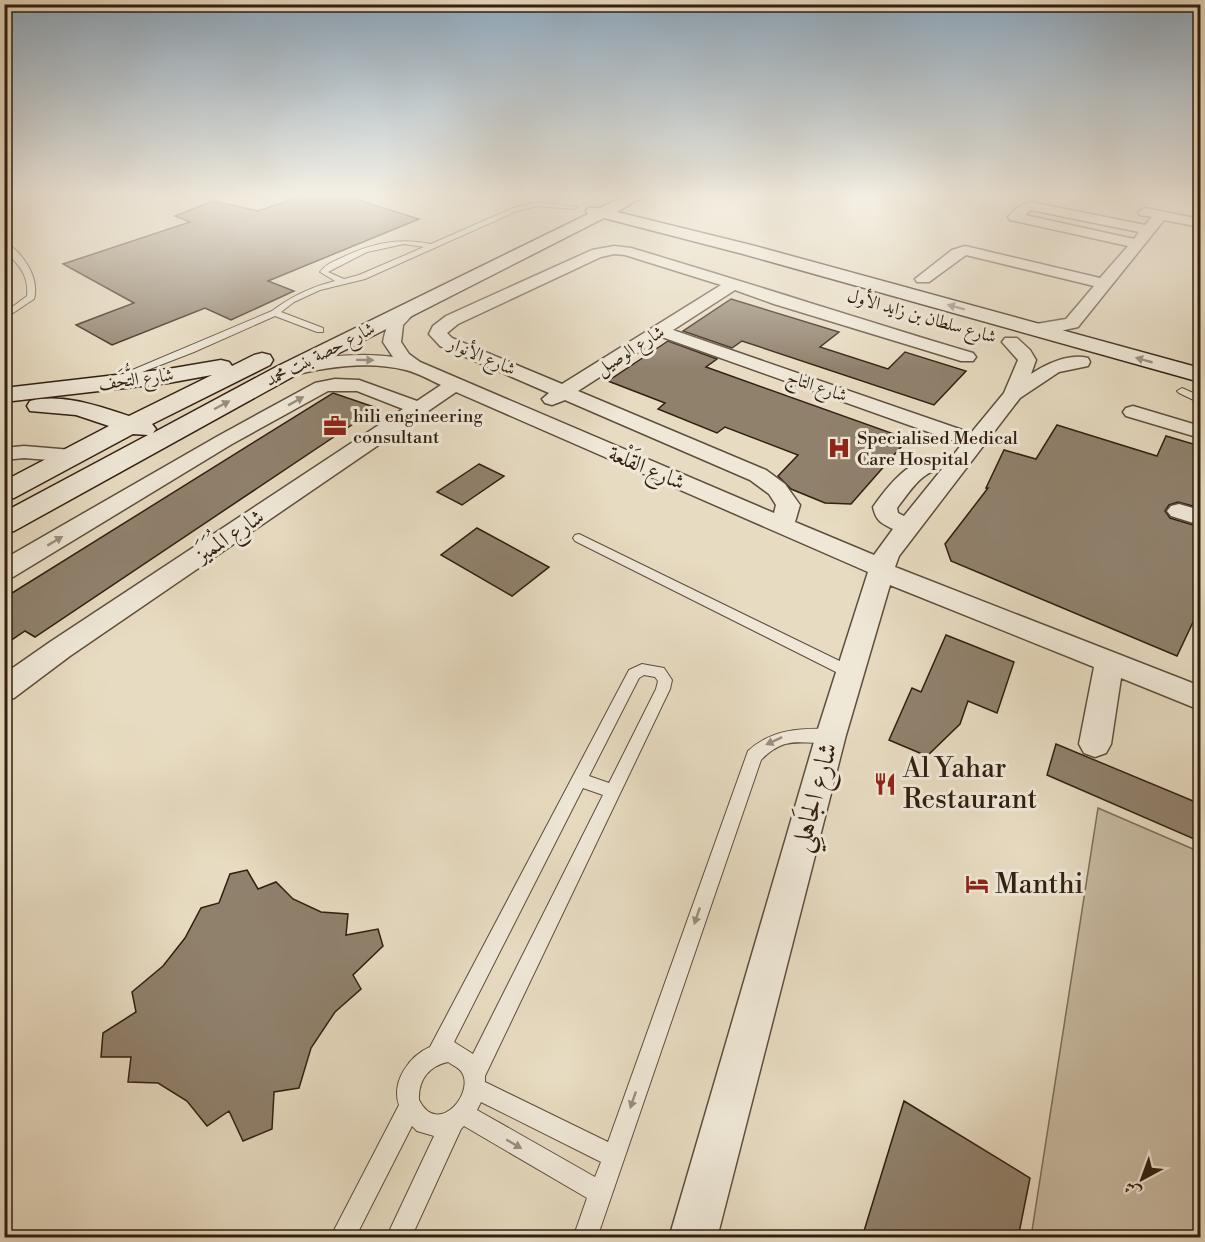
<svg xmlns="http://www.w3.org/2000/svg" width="1205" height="1242" viewBox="0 0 1205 1242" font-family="'Libre Bodoni',Amiri,serif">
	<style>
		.green { fill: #c8bba3; stroke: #7c6d5a; stroke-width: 1.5 }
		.building { fill: #90816d; stroke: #311f11; stroke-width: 1.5 }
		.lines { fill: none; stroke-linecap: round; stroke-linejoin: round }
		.lane-casing { stroke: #5e4e3d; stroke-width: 2 }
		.street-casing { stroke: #5e4e3d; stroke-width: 3 }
		.secondary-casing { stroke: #311f11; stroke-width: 3 }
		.lane { fill: #efe8d7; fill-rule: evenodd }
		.street { fill: #efe8d7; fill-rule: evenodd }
		.secondary { fill: #efe8d7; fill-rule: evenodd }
		.oneway { fill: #9a8e7e }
		.labels { text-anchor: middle; stroke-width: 6; stroke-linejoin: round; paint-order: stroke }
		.far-street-label { font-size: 18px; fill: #311f11; stroke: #efe8d7 }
		.far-poi-label { font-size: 18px; fill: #311f11; stroke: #efe8d7; text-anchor: start }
		.street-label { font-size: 22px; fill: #311f11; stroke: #efe8d7 }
		.near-poi-label { font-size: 27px; fill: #311f11; stroke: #efe8d7; text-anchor: start }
		.near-street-label { font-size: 27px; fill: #311f11; stroke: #efe8d7 }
	</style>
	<rect width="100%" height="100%" fill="#e7dbc1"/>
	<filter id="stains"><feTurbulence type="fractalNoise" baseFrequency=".00333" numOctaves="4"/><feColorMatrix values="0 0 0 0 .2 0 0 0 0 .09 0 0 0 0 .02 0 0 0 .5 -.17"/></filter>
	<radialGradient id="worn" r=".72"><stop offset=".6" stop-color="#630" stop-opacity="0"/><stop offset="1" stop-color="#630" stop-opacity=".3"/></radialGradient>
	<path class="green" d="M1098,808L1200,852V1237H1031Z"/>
	<path class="building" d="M307,194H339L419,219L268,281L294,291L231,320L205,308L112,345L76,325L134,303L63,264L190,222L175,216L213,201L258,211Z
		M731,299L839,332L820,347L888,369L905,352L966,371L934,405L742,341L732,348L683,331Z
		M668,341L717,359L706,367L908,439L851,504L825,503L791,489L778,476L798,455L725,427L717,433L658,409L665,403L608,381Z
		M333,393L377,408L35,637L25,631L4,645V598Z
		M1057,425L1157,456L1166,436L1200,446V508L1178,502L1169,505L1165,511L1170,518L1200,527V620L1195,618L1177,656L951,561L945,544L988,488H986L1004,450L1036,459Z
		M479,464L504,476L462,505L437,492Z
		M477,528L549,567L512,596L441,555Z
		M946,635L1014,662L997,713L968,701L960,724L927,756L889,740L912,688L921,692Z
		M1056,744L1198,803L1194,839L1047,775Z
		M247,870L258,889L276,882L293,899L321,912L348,914L346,935L378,929L383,946L353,975L361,989L335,1012L311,1048L299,1088L274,1092L272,1129L243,1141L229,1111L207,1126L187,1101L158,1083L128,1082L131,1057H101L103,1033L136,1012L132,992L163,966L185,938L201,908L219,903L230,874Z
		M904,1101L1030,1178L1018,1238H873L864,1231Z"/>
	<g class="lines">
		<g class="lane-casing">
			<path id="lane" d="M537,202L577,207L574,209L537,206L517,211L365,279L320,290L294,302L281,312L323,328V332H317L275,316L194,352L119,381L111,379L272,311C292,296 311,287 335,281L320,272C325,265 332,262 339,259C369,244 398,237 431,244L513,208ZM404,244L424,247L359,275L344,279L328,272L367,252Z
				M4,241C22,252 40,277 34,299L4,319V313L27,296C30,264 4,259 4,241Z
				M1182,388L1200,396V403L1179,393L1177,391Z
				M579,534L854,668L856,672L854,676H844L575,541L573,538L575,535Z
				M642,664L664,668L672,680L670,689L485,1076V1082L608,1142L748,751C772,729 800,728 831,729L836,731L839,735L836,739C806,750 791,730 761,760L597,1238H573L587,1198L464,1126L461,1129L411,1238H386L434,1136L417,1131L412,1126L355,1238H330L399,1105C391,1082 409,1056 430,1047L629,670ZM644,675L655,677L658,681L656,689L609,783L589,776L639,678ZM583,788L603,795L473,1054L454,1042ZM448,1062C451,1064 457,1067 460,1070C478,1089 439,1139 419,1100C418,1080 429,1066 448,1062ZM481,1102L601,1162L595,1177L477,1110Z"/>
		</g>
		<g class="street-casing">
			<path id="street" d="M1031,202L1145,225L1152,217L1140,215L1138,212L1145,208L1200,219V227L1164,220L1078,327C1064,330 1044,336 1030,333L1027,329L1030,325L1066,319L1094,286L966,255L929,282H917L915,279L952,250L965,246L1100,278L1128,246L1010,220L1008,217C1014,209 1022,204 1031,202ZM1031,210L1139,232L1134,239L1025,215Z
				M614,246L631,248C746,282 859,319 973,353L976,357L973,361H961L774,304L735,290L673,330L971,433L1004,393L1018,360L1002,342L1005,338H1017L1030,350L1036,360L1031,374C1046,364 1069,353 1088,358L1090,362L1088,366L1059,372L1020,398L899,556L895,567L1200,686V710L1121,678L1111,744L1106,753L1095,757L1084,753L1079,744L1094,667L890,585L846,735L717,1238H669L816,735L868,572L456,392L70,656L14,698L4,701V674L50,642L403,409L357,391H328L232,444L13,577L4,579V559L218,436L315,383L335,379L359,380L417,401L441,385C430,380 418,373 406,370C367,360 324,367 286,377L279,375L277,371L279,367C317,357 354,352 393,357L383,342C386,326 393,307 411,303L419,308L403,325L401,342L409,354L420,362L774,513L776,505L769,494L750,480L565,400L552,405L545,403L542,399L549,393L440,346L429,334L433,326L446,316L592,250ZM614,254L625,255L721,285L562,384L452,338L447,333L458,324L601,257ZM662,337L962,444L951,458C916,451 892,480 873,507C876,521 881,523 893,529L874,555L795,522L800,505L785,484L766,470L578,391ZM942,469L904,516L898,513L897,508C909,493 921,471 942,469Z
				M1133,406L1200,426V438L1126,416L1123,412L1126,408Z
				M24,446L72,450L80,451L83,456L80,461L72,462L24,458L4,460V448Z
				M1179,504L1200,510V525L1171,516L1167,511L1171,506Z"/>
		</g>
		<g class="secondary-casing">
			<path id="secondary" d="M628,194H648L617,212L755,246L1200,368V382L743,254L604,218L294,376L14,531L4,533V512L148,435L133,434L14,498L4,500V481L109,426L76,415L30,411L27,406L30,401C63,393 98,406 129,416L212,375L168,383L4,402V388L168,369L221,360L229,362L232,366L254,355L262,353L270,355L273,360L270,365L152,424L156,429L153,433L278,366L588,214L586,211L588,208H600Z"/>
		</g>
		<use href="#lane" class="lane"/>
		<use href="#street" class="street"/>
		<use href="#secondary" class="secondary"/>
	</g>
	<defs><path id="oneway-solid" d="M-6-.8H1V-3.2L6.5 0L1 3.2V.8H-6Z" transform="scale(1.5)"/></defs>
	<g class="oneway">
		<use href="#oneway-solid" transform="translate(956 307) rotate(-165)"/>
		<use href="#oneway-solid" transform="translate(365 360) rotate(1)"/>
		<use href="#oneway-solid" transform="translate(1144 360) rotate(-164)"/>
		<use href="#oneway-solid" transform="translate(296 401) rotate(-29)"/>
		<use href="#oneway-solid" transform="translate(222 405) rotate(-28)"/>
		<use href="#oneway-solid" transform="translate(55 541) rotate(-31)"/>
		<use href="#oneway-solid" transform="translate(774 741) rotate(155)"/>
		<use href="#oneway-solid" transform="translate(697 916) rotate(109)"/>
		<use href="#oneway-solid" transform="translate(633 1100) rotate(109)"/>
		<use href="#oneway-solid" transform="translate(514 1144) rotate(30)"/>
	</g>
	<linearGradient id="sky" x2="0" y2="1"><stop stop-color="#8faac0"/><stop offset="0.53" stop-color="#f4efe3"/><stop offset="1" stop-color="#f4efe3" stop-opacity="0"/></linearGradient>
	<rect width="1205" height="368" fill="url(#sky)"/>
	<defs>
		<g id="office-bare" transform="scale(1.8)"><path d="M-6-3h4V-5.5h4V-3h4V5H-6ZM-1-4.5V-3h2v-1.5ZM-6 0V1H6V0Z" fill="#8f2418" stroke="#efe8d7" stroke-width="2.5" paint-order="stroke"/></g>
		<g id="hospital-bare" transform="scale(1.8)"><path d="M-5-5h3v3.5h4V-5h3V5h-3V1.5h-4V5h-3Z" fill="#8f2418" stroke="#efe8d7" stroke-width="2.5" paint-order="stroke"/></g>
		<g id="restaurant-bare" transform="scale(1.8)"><path d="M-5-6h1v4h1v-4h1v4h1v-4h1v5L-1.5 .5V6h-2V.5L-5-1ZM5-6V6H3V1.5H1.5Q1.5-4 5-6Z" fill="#8f2418" stroke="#efe8d7" stroke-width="2.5" paint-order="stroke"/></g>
		<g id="hotel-bare" transform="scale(1.8)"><path d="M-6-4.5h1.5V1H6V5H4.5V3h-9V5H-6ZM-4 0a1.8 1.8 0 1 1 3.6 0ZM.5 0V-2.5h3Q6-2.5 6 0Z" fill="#8f2418" stroke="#efe8d7" stroke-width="2.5" paint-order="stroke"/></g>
	</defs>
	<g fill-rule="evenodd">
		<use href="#office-bare" x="335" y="426"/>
		<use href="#hospital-bare" x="839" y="448"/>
		<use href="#restaurant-bare" x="885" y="784"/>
		<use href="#hotel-bare" x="977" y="884"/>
	</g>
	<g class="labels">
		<g class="far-street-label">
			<text transform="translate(922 316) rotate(16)" y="6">شارع سلطان بن زايد الأول</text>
			<text transform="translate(630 350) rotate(-32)" y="6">شارع الوصيل</text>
			<text transform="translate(320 354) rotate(-27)" y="6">شارع حصة بنت محمد</text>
			<text transform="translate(482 356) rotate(23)" y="6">شارع الأنوار</text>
			<text transform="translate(136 379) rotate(-7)" y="6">شارع التُّحَف</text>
			<text transform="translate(817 386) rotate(19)" y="6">شارع التاج</text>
		</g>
		<g class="far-poi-label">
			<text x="353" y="422">hili engineering<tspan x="353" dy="21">consultant</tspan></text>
			<text x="857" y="444">Specialised Medical<tspan x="857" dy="21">Care Hospital</tspan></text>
		</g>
		<g class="street-label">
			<text transform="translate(647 467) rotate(23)" y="8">شارع القَلْعة</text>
			<text transform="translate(229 535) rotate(-34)" y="8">شارع المُمَيَز</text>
		</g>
		<g class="near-poi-label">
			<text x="903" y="777">Al Yahar<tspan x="903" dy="31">Restaurant</tspan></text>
			<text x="995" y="893">Manthi</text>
		</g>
		<g class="near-street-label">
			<text transform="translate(814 797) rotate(-75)" y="9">شارع الجَاهلِي</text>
		</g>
	</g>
	<rect width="1205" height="1242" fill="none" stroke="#e7dbc1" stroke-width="24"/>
	<rect x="6" y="6" width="1193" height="1230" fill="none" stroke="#311f11" stroke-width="3"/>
	<rect x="12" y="12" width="1181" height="1218" fill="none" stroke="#311f11" stroke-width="1.5"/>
	<g transform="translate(1142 1179) rotate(221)" stroke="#efe8d7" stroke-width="4.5" paint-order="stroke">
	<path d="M0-4.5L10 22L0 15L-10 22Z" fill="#311f11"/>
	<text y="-9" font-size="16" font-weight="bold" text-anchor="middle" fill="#311f11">ش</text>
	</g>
	<rect width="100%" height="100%" filter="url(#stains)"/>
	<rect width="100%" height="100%" fill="url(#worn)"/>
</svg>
